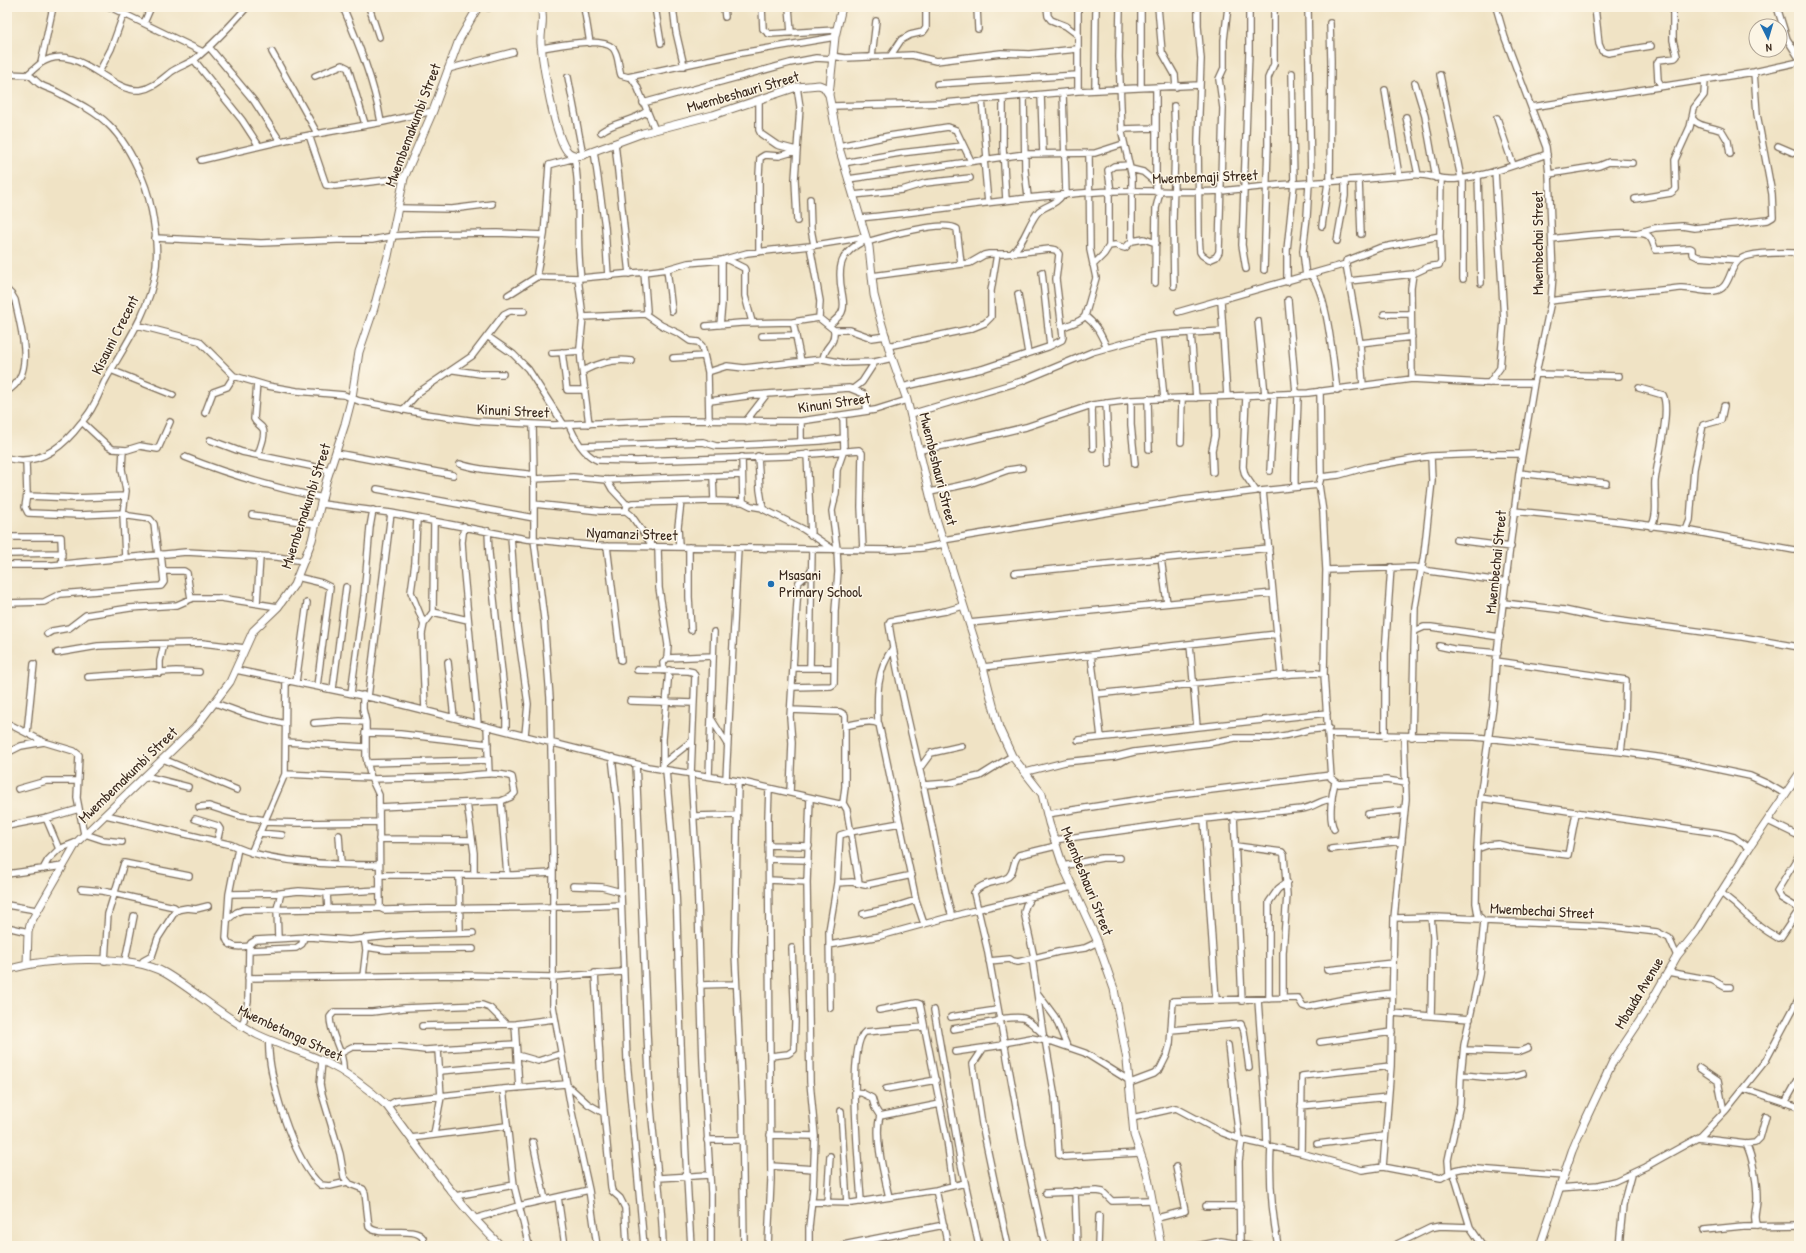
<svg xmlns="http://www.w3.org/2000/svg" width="1806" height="1253" viewBox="0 0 1806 1253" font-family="'Patrick Hand',sans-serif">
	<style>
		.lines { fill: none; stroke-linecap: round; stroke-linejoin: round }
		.minor-casing { stroke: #7a6b58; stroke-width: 8 }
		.tertiary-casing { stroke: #7a6b58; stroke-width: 9 }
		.minor { stroke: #fff; stroke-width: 5.5 }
		.tertiary { stroke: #fff; stroke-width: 7 }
		.poi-dot { fill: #1f6fb2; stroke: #fcf5e5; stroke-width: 1.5 }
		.labels { text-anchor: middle; stroke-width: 3; stroke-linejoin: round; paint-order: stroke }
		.street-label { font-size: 15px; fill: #3b2a1e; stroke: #fcf5e5 }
		.poi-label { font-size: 15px; fill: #3b2a1e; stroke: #fcf5e5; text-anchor: start }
	</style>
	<rect width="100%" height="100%" fill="#fcf5e5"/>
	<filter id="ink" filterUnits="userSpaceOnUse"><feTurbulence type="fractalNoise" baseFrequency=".025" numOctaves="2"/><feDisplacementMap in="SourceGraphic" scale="8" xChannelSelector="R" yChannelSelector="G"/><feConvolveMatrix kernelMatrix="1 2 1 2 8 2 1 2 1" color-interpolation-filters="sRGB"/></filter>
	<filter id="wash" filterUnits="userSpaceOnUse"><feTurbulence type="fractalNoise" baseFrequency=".012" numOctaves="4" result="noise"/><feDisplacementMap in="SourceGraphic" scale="16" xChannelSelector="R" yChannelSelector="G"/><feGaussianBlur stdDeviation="0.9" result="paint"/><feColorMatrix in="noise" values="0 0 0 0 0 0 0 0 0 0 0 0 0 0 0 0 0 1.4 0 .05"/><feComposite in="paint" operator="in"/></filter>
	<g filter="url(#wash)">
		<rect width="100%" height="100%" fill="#f0e3c5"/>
	</g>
	<g filter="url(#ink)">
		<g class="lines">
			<g class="minor-casing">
				<path id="minor" d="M110,7L203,52
					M343,7C359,45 374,81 381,122
					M369,7L379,37
					M584,7L590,43
					M655,7L661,43
					M673,7L676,32L684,66
					M724,7L725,17
					M762,7L763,29L769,34L836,30
					M789,7L791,33
					M977,7L978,29
					M1047,7L1048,16L1051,20L1066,26L1078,35
					M1078,7V91
					M1120,7L1119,57L1122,133L1132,177V241
					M1158,7L1162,52L1175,75L1176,87
					M1198,7V26L1201,59L1198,139L1199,235L1200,252L1202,255L1209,260L1216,257L1219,252L1223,108L1219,79L1224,68V40L1228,7
					M1308,7L1311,183
					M1496,7L1505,38L1546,147L1549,174L1553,275L1551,301L1534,383L1519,473L1496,661L1493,706L1480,798L1477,849L1476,903L1478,915L1484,921L1605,926L1657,932L1669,938L1677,956
					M1595,7L1599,44L1602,51L1608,53L1651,46
					M1777,7L1787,39L1799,58
					M144,23L151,7
					M1330,23L1331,61L1330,182
					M209,47L254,101L280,141
					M542,48C557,46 601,36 613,48C619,55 618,66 621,75L628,77L741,53L835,37
					M272,52L317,133
					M891,55L901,40L910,35L923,32L926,28V7
					M832,56L845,58L912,55L936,61L1001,53L1029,54L1077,49
					M872,56L876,21
					M194,60L242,120L259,146
					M41,63C77,40 110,93 140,90C153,88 161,80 171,72C178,67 188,64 195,59C214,44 231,25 247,7
					M448,69L513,52
					M99,72L111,49L124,13
					M7,74L29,75C34,78 36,82 41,85C46,88 52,89 57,92C74,101 95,111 108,124C123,138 134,159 142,178C152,201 160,248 155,273C149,312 125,345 106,379C101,388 98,398 93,406C90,413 85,418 81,423C63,447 39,467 7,458
					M28,74L41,63L53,7
					M1440,75L1461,178
					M315,76L342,65L348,68L365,124
					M568,77L583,155
					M631,77L637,86L655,130
					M1705,80L1704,95L1694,108L1692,118C1699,128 1712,126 1722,131L1728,141L1730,154
					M1415,83L1425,116L1436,178
					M937,84L1077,75
					M1665,86L1661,85L1658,80L1657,63L1659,60L1675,58L1677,56L1673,40V7
					M1141,88V7
					M1095,90L1096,7
					M1385,90L1399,176
					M1063,93L1066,195
					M1041,95L1043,153
					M1024,97L1025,170L1028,197
					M982,99L987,158
					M1003,99V148L1006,200
					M759,100V130L761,134L777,145L796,150
					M643,103L790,63L816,58L832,59
					M832,106L944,103L1078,91L1199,85
					M1174,106L1175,141L1173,220L1174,286
					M1532,107L1754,72L1799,62
					M1406,117L1418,175
					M1497,118L1513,165
					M1122,129L1156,128
					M601,132C615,121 633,122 647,111
					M309,135L326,185L335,186L404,178
					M615,143L629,274
					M839,146L889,136L948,127L956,130L971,161
					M1778,146L1799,155
					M594,151L605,227L608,276
					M574,156C582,196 575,237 581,278
					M575,158L549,165L544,235L537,273L540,277L581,278L644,272L667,269L688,263L722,260L747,253L810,246L865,237
					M984,159L988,203
					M201,160L294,138L383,122L433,111
					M843,163L900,153L963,146
					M1131,169L1143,172L1156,183
					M1549,174L1599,166L1609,162L1632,163
					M1478,175L1481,283
					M848,179L1025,154L1095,153L1123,144
					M1359,180L1361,234
					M1111,192L1108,170L1114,166L1129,165
					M1156,192V88
					M853,195L902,190L925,183L970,178
					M810,199L811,229L814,245
					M1635,199L1671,193L1676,189L1675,160L1690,127L1692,118
					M398,208L452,209L492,204
					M860,218C944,210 1028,195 1113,191C1149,190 1185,193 1221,191C1245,189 1269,185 1294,184C1333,181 1372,179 1412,175C1427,173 1441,181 1457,179C1488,176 1518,164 1547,154
					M797,221L795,179L800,107L797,87
					M1322,226L1328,182
					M1637,233L1655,228L1682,226L1694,228L1768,220L1773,217L1772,194L1757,114L1754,72
					M155,238L261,243L337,240H372L393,236L423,234L497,233L544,235
					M1552,239C1566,237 1637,229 1647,235C1653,238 1653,246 1656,250L1690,248L1692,249V254L1698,257L1739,260
					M1337,241L1345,196V181
					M867,242C884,237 944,219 957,229L961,264
					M1109,246L1115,245L1125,248L1132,241L1144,239L1156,243
					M759,252V175L760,158L765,155L779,156L796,151
					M1012,253C1026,241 1028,222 1039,211C1047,205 1057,204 1062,195
					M726,259L744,268L745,270V296L752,322
					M1093,265L1104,254L1109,246V192
					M667,269L672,311
					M1246,269L1242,245L1249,52V7
					M1264,270L1268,145V78L1274,64V7
					M1042,272L1050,346
					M1310,274C1328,292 1333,363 1337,390
					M872,276L970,263L984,255L989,254H1003L1050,249L1056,250L1059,254L1056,279L1063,337L1062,340L1048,347L982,369L902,387
					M1306,276L1303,251L1307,217L1309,183
					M578,278L583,317L580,348L581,361L589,424
					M1463,279V178
					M1349,281L1413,274L1428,267L1439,265L1441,261L1440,236L1441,179
					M1287,282V250L1294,184L1292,73
					M1155,283L1156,208L1160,192
					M7,290L12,295L15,300C20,326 37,375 7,391
					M1018,294L1028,353
					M508,295L538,276
					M1288,300L1296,393
					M1221,301L1227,396
					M1551,301C1594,295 1637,293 1680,288C1691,287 1703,293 1714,291C1731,289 1728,269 1739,260C1750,251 1785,253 1799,253
					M1178,312L1346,264
					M645,314L661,325L680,334L690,341L698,342L702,346L708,372L709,420
					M1384,314H1411
					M1085,316C1097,325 1101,335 1107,348
					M583,317L645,314L647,311L644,272
					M819,318L834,330H850L872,338L886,336
					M1258,321L1265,395
					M793,322L801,361
					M137,325L199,341L234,376L268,386L297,391L344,395L359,401L426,414L476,421L553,425L670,420L801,421L875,410L907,400
					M720,325L722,304V260
					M706,326L741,323L793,322L819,318L820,301L810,246
					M829,326C833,321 840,317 842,312C845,306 843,299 842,293C837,266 840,252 866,240
					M1062,328C1070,323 1080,323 1085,316L1096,278L1090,250L1089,154
					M1191,333L1196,398
					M1158,335L1164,399
					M487,336L513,354L528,369L564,425
					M762,336L796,335
					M1360,343L1412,337
					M888,346L970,329L985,323L991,317V291L997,254
					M562,352L567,390H585
					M552,353L581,351
					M673,358L704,356
					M823,359C825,344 835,347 834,330
					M111,370L173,395
					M454,370L481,374H503
					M583,371C598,363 614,358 632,361
					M708,372L727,366L744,368L823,359L844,363L875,362L892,358
					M1536,374L1619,376
					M1412,379L1411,288L1413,274
					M257,383L254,419C256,424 260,424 263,429C266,435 260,448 258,455
					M1489,383L1500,368L1504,320L1495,171
					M1363,386L1360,343L1346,264V261L1379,248L1440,236
					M1639,388L1663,395C1671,410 1657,461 1655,481C1654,495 1659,514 1651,527
					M853,389L862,382L875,362
					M1320,391L1321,477L1319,485L1323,512L1326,570L1324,674L1331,778L1339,784L1386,780L1406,783
					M1148,399L1149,449
					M1131,400V425L1135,464
					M710,401L754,395L849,388L864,394L867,411
					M1106,403L1109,464
					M1092,405L1093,448
					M403,410L419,392L472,356L504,314L510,311H524
					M205,413L213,392L227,387L234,376
					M911,414L1022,381L1092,352L1142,338L1158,335L1223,331
					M746,421L766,395
					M801,421V442
					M82,422L108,446L113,449L127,450L140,446L158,449L170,422
					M533,425L534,475V540L544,619L550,698L553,850V1006L571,1108L589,1190L597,1246
					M569,425C574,437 584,455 597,460L637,461L788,456L859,450L862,453L861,507L863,550
					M210,440L242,452L330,470
					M1181,442L1182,399
					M581,446L703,442L716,446H725L820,441L844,438
					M123,450L122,469L126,491L123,513L125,558
					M920,450L954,444L1026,427L1092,405L1131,400L1308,393L1412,379L1483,383H1534
					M336,453L453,475
					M807,454L811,535
					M758,456L760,490L763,509L803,529L831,548
					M185,457C229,475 276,488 323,498
					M742,457L743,502
					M26,461L27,494L25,507L28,513L80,515L123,513L129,516L150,519L154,524L158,555
					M460,464C483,472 509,471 534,475
					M1270,471L1274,394
					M1213,472L1212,450L1215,436L1214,397
					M1519,473L1606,483
					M713,476L714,501
					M1321,477L1339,475L1367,467L1431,456L1482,454H1522
					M534,479L573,477L607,480L742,475
					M607,480L612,489L627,505
					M1295,486C1294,455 1298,424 1298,393
					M377,489L534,518
					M1260,491L1319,485
					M1263,491L1281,675
					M930,492L972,483L1008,470L1022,468
					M27,496L74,498L125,496
					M322,504L391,513L526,539L598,546L892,550L922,548L944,544
					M534,504L600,511H626L631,515L653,547
					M626,511L627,505L632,503L714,501L743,502L751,506L763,508
					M1514,511L1615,521L1686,530L1794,550
					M252,515L316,524
					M417,518L415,563L411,592L424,624
					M464,526L462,542L464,573L478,724
					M1686,530L1690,520L1694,469L1703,425L1721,420L1724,406
					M488,531L489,553L506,709V730
					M511,536L517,626L528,704L525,735
					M7,537H61L62,563
					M943,540L1183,500L1256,491L1245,475L1243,467L1246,396
					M1456,540L1511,547
					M607,546L621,660
					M658,547L659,588L668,645L667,658
					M679,547L678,527L681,502
					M689,547V597L691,630
					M7,554L62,553
					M1161,558L1167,603
					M7,565H53L186,552L277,557L304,561
					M1326,570L1415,567L1429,571L1507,582
					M163,571H184L187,573L191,599
					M1015,573L1269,548
					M297,577L322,583L330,587L317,686
					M7,603L44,602L60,594L161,586L164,582L161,554
					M257,603L260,557
					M1504,603L1564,610L1606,619L1742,637L1799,647
					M433,612L468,620
					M969,623L1273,593
					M1415,631L1424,627H1431L1500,637
					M47,634L52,631L69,628L86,615L130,608L177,605L193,598H221L278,607
					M1277,634L1091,655L1096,694L1292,674L1316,673L1324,674
					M1190,644L1197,727
					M1439,646L1453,649L1498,653
					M57,653L98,646L145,644L202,643L245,648
					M1496,661L1626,680L1625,718L1621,752
					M448,662L454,718
					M983,667L1091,655
					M794,668H833
					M810,668L812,549
					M236,670L387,701L648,767L738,781L839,804L843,803
					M637,670L688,671L693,672L695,676L691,774L697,874L703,1062L711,1193V1246
					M664,671L663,663L667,658L713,656
					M160,673V661L164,644
					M88,677L176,671L199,672
					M296,682L307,603
					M793,687L831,686L834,684L835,611L838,572L837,549L832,511L836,493L837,470L844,450L843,415
					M333,689L346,587
					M351,693L364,596L370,527L373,510
					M1096,694L1101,737
					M363,695V709L366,722V757L371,778L379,795L380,908L384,910C463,907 542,909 621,905
					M368,697L391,513
					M630,701L694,703
					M215,703L248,715L285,724
					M425,710L422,634L424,624L433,612L434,521
					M791,710L840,712L845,715V787L843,803L847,810L859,883
					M712,720L727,744
					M7,723L44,742L74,751L79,755L77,798L84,834
					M314,723L339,721L366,722
					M878,723C877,695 876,671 893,648
					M487,726L489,774
					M845,726C855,724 870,719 879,724L916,900L924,924
					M27,733L34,664
					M365,733L400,734L488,744
					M1329,734L1475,737L1621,752L1664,758L1750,776L1768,784L1785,794
					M1385,737V653L1391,567
					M1412,737L1415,607L1424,554L1432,481L1431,456
					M1078,740L1327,713
					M286,742L365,747
					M7,753L21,746L44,742
					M612,757L618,810L627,1060L644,1246
					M163,759L237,790
					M367,763L488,760
					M664,763L692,741
					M636,764C641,873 644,983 650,1093C653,1144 662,1194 663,1246
					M920,768L931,753L962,746
					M663,770V739L669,670
					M666,770C670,820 676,869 677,919C680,1028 684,1137 691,1246
					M1026,772L1065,762L1114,757L1134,752L1209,743L1235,738H1270L1288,735L1308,730L1329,728
					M285,774L371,778
					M145,776L188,787
					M709,776L714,632
					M372,779C399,778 426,778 453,777C472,776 493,770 512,777L515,793L511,797L501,801L379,807
					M726,779L738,548
					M738,781L735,952L742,1101L744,1246
					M923,785L950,783L980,776L1012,756
					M18,789L46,781H77
					M790,793L792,743L790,717L798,586L799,582L811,571
					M1480,798L1718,833L1734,837L1749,848
					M501,801L507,875
					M467,803L474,853V875
					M199,807L209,806L240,816L265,820
					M1047,814L1155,797L1331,775
					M1368,814L1405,810
					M106,815L232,845C267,863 338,865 379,865
					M1234,815L1242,1001
					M694,816L736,815
					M195,819L218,826L220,829L217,842
					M1204,819L1216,1000
					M1768,821L1799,836
					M265,822L299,823L379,822
					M7,826L48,818L79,809
					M1334,829C1328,818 1332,793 1335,782
					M259,833L282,835
					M85,834L103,840L122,842
					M339,835L341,864
					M379,839L472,840
					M1054,840L1204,819L1302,809C1315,807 1319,800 1332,799
					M768,845L809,846
					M1236,846L1282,852L1284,855L1287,895L1283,953V997
					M238,848L229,894L226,938C229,949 241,947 249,946
					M59,849L77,842
					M1331,849L1402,841
					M1477,849L1488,845L1498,844L1514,848L1568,855L1576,813
					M251,853L285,774L286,680
					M1799,855L1777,891L1781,898L1799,909
					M768,859L808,860
					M1063,866L1102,858H1120
					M43,869L48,860L59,849L46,818
					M7,874L63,866
					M379,875H513L553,873
					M459,876L460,933
					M769,880L807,882
					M837,883L852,882L865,885L912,875
					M573,886L602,887L621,892
					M81,889L103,891L174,907L178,910
					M1721,892C1726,898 1732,901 1737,906C1750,919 1762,929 1778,938L1781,937L1799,910
					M327,893L328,909
					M229,894L281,893L299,891L327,893L379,890
					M1032,896L1026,905L1024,912L1034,957
					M7,905L36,910
					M863,914L891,908L916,900
					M952,917C940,873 933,828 923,784C911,731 897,677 889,624L890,621L946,611L963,606
					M1394,918L1436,917L1481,919
					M227,920L237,912L243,910L380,908
					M7,927L28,932
					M278,938L277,909L281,893
					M829,945L880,936L979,909L1072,887
					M366,947L386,950L473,949
					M249,950L296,948L302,944L304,937
					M1032,958L1043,1034
					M105,961L108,914L124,863L189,876
					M125,961L134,916
					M989,961L1010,959L1013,961L1018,962L1058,952L1085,948L1098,942
					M144,965L143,961L152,956L158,938L176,910L187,908L196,909L208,906
					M1327,970L1393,963
					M1668,972L1712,980L1725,987H1730
					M595,973L601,1080L611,1187L612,1191L620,1198L625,1208L627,1246
					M363,976L366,950L364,938
					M248,978L460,975L552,977L622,972
					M700,985L736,984
					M1038,994L1055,1017L1067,1046
					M1269,999V902L1278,889L1287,882
					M1258,1000L1266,1112L1267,1146
					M830,1008L829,931L837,883L840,835L850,832L900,823
					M879,1010L917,1003L920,1004L947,1140L953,1185
					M934,1010L961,1164L979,1246
					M1392,1013L1470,1019
					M1431,1015L1433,937L1431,917
					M951,1017L997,1010
					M999,1019C1026,1016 1023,1015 1043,1034
					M515,1024L519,1088
					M240,1026L244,1020L248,1001L249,946L251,943L256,940L310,937L349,940L400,935L473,933
					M422,1026L515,1024L554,1019
					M953,1029L999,1021
					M1171,1030L1241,1024L1244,1031L1249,1068
					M1045,1039L1055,1097L1059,1155L1064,1157L1139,1153
					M269,1040C266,1073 294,1164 321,1185L330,1186L347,1182
					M1320,1042L1392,1032
					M1003,1043L1031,1038L1053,1042L1085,1053L1130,1081
					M1228,1045L1239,1139
					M983,1049L973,1064L982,1124L1008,1246
					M1464,1050L1518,1052L1528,1048
					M955,1052L1003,1045
					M341,1053L352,1047H400L425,1050L516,1044
					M517,1055L538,1061L560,1054
					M771,1056L788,1054L794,1050L795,1022L792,948
					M322,1061L320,1084L322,1094L340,1154L344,1177L350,1184L363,1189L365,1193L369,1227C379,1238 414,1225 423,1238L424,1246
					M1699,1068L1718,1081L1724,1112
					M440,1071L509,1065L518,1066
					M343,1072C345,1052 330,1037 330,1017L334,1012H372L404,1008L482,1005L490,1008L506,1024
					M1461,1075C1481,1076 1503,1081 1523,1074
					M1130,1083L1154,1074L1160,1069L1167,1055L1170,1044L1173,1001L1298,998L1303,1006L1306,1007L1340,1000L1392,993
					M503,1089L514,1185L529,1246
					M886,1089L936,1080
					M1745,1089L1799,1107
					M855,1092L862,1093L872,1098L875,1108L880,1116
					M1785,1103L1799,1078
					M387,1106L396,1101L404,1100L503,1089L566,1084L588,1104L604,1113
					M1301,1106L1388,1097
					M841,1111L847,1203
					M1132,1118L1176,1108L1223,1133L1242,1140L1301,1153L1362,1170L1383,1167L1441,1178L1455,1170L1464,1168L1564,1176
					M434,1134L441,1097L438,1050
					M770,1135L815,1136
					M411,1138L506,1126
					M1697,1138L1746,1144L1755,1143L1760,1138L1766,1116
					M707,1140H742
					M533,1142L545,1200
					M1317,1144L1385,1136
					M1746,1144C1753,1157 1757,1184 1757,1199C1757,1208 1752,1218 1757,1226
					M1271,1147C1269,1180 1272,1213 1278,1246
					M1301,1153L1302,1076L1391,1066
					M771,1166L814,1169
					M1383,1167L1391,1066L1394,918L1406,799L1404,736
					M1453,1171L1470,1227L1483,1246
					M1449,1173L1448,1160L1460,1104L1461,1075L1464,1045L1479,975L1484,921
					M659,1178L709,1175
					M1559,1188L1598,1185L1615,1181L1645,1167L1701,1136L1726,1110L1766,1060L1799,998
					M936,1190L948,1246
					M1075,1191L1077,1246
					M1046,1193L1097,1191L1103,1192L1112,1201L1152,1200
					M455,1196L514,1185
					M558,1197L565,1246
					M889,1197C884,1175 874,1137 880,1116L940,1104
					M811,1202L852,1203L936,1190L965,1183
					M861,1202C860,1175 846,1046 865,1032L924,1027
					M827,1203L830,1156
					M1205,1206H1240
					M1157,1218L1185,1211L1176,1167
					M474,1219L518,1206L589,1190
					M1704,1230L1743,1226L1799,1225
					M1240,1244L1239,1161L1242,1140
					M843,1245L944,1225
					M768,1246L771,1179L768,817L769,789
					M809,1246V1227L813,1190L815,1136L810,1082L807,882L810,798
					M1045,1246L1023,1145L987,948L974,893C982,881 997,884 1008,877C1015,872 1012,861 1019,855L1056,846
					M1098,1246L1099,1216
					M1197,1246L1221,1241L1250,1246H1268
					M1393,1246L1430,1228L1440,1226L1470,1227
					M1619,1246L1623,1205L1631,1175"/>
			</g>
			<g class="tertiary-casing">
				<path id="tertiary" d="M488,7H489
					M541,7C545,19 540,32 541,44C543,65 555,139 568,152C572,156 577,156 583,155L643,133L713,115L797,87L819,85L824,87L829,95L840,151L869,247L874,295L880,318L890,352L907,400L934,512L983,667L999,728L1012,756L1042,794L1049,823L1063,866L1096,938L1114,989L1127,1060L1134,1135L1147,1173L1161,1246
					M829,95L835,37L842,7
					M27,964L28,932L31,922L77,842L195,728L230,682L253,631L278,607L294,585L312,540L326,482L345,424L352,397L359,352L374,308L388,256L404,178L433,111L459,40L478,7
					M7,970C45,958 130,953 165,973C197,992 224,1018 258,1035C279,1045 301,1051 323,1061C346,1072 368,1088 387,1106C423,1154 457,1204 501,1246
					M1540,1246L1572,1151L1584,1123L1613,1061L1643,1016L1677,956L1696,932L1749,848L1799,774"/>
			</g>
			<use href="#minor" class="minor"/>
			<use href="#tertiary" class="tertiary"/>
		</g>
	</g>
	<circle class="poi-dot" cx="771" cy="584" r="4"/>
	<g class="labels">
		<g class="street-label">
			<text transform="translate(743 92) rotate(-16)" y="5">Mwembeshauri Street</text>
			<text transform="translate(413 125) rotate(-69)" y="5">Mwembemakumbi Street</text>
			<text transform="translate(1205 177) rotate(-2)" y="5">Mwembemaji Street</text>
			<text transform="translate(1538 243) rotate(-90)" y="5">Mwembechai Street</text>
			<text transform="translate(115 335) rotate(-63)" y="5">Kisauni Crecent</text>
			<text transform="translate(834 403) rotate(-8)" y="5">Kinuni Street</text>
			<text transform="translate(513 411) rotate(3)" y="5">Kinuni Street</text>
			<text transform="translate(938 469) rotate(76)" y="5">Mwembeshauri Street</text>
			<text transform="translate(306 506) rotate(-72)" y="5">Mwembemakumbi Street</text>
			<text transform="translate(632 534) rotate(2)" y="5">Nyamanzi Street</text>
			<text transform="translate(1496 562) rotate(-84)" y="5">Mwembechai Street</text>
			<text transform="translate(128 775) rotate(-44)" y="5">Mwembemakumbi Street</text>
			<text transform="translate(1087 881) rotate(68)" y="5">Mwembeshauri Street</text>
			<text transform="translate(1542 911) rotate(3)" y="5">Mwembechai Street</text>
			<text transform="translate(1639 993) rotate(-59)" y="5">Mbauda Avenue</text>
			<text transform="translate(290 1033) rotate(25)" y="5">Mwembetanga Street</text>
		</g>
		<g class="poi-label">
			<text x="779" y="580">Msasani<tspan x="779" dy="17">Primary School</tspan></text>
		</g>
	</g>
	<rect width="1806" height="1253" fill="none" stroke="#fcf5e5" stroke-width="24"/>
	<g transform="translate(1768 38) rotate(175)"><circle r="19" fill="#fcf5e5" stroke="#afa495"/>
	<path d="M0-3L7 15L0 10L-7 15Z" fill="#1f6fb2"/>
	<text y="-6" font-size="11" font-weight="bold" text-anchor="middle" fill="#3b2a1e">N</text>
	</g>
</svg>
